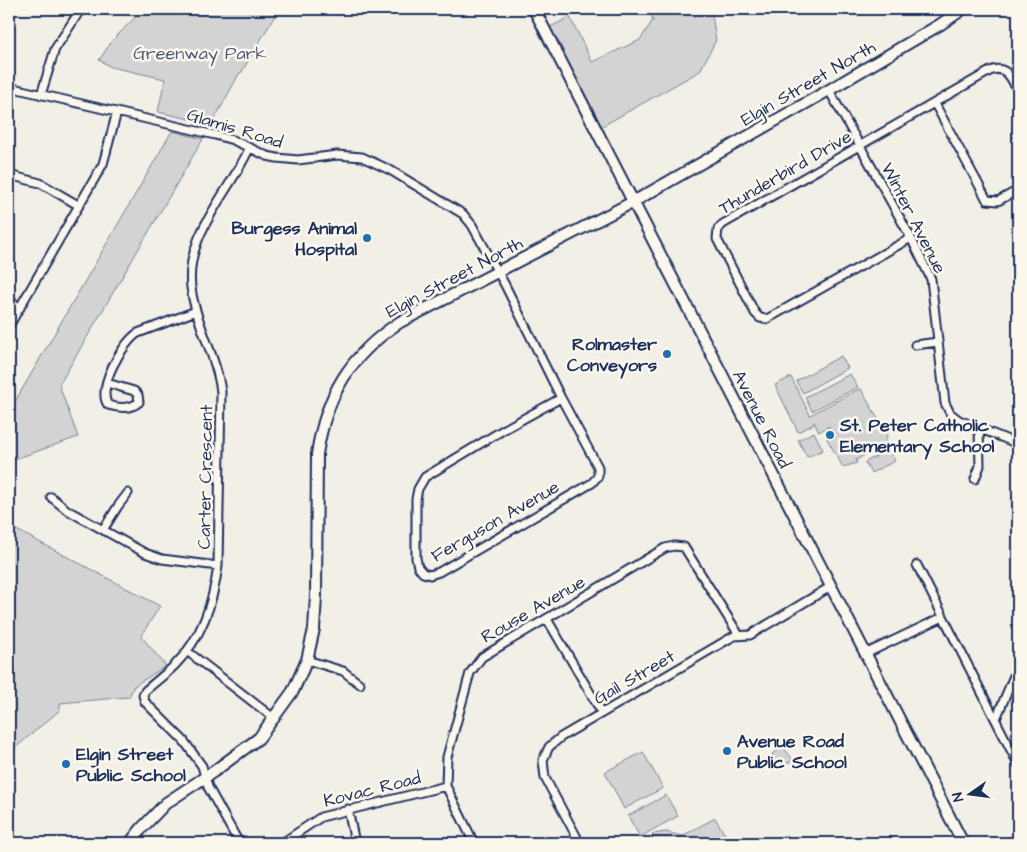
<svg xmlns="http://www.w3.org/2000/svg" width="1027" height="852" viewBox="0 0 1027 852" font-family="'Architects Daughter',sans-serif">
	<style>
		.green { fill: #d2d3d2; stroke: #768198 }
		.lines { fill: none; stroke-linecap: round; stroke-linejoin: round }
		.street-casing { stroke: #1b2f5e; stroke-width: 11 }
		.secondary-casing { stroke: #1b2f5e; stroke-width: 14 }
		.street { stroke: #fbf7ec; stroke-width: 7 }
		.secondary { stroke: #fbf7ec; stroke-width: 10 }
		.poi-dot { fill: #1f6fb2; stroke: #fbf7ec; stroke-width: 2 }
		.labels { text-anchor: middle; stroke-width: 5; stroke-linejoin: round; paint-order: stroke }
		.park-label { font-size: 18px; fill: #49587b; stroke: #fbf7ec }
		.street-label { font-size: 18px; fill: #1b2f5e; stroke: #fbf7ec }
		.poi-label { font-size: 18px; font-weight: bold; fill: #1b2f5e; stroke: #fbf7ec; text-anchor: start }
	</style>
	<rect width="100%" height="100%" fill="#f2efe6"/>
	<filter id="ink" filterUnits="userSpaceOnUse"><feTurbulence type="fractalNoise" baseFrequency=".02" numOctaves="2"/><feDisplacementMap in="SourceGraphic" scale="10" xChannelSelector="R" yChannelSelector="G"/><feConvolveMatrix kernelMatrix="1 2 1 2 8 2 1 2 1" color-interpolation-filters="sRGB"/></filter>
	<g filter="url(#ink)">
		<path class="green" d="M143,9H279L241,73L240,72L212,124L158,112L165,79L111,67L99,60L112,41Z
			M648,9H711L716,40L700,71L599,128L595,113L560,51L550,27L570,17L592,62L640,40L653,20Z
			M172,131L203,139L59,385L78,437L15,459L9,469V412Z
			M841,356L848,368L803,393L796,381Z
			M850,374L858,387L812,411L805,397Z
			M791,377L810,415L859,389H861L887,435L886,443L856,460L857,463L843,467L827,439L829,426L819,432L814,422V424L798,432L775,385Z
			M814,432L823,450L807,457L798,440Z
			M889,450L895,461L871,473L865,462Z
			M9,526L160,606L141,636L166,666L134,686L129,697L60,703V710L9,753Z
			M783,747L793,760L780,768L772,754Z
			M643,752L663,788L624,809L605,772Z
			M666,795L678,816L640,837L628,816Z
			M715,818L730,843H654L652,834L666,832L682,836Z"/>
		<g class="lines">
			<g class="street-casing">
				<path id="street" d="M9,87L215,135L233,140L267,156L277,158L298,160L337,155L362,157L390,170L463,214L472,225L505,285L561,398L598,467V476L592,483L439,572L430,575L423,573L418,567L416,558V499L418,489L425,477L503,430L561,398
					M829,90L911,238L931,279L945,403L950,413L959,420L1018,444
					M41,95L55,49L81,9
					M935,104L987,200L998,201L1018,190
					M9,175L40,183L78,205
					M911,238L767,319L760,318L755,313L717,239L718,229L723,224L990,71C1007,64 1012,80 1018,92
					M9,300L20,308
					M9,326L103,164L117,112
					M915,345L938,342
					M107,383L134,391L138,395L139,402C131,409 118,408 108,405C96,388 123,342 138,333L196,311
					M975,479L980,466L979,428
					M51,497L67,510L145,553L162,559L218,566
					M103,530L118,506L128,493
					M917,565L1018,764
					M547,619L602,713
					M187,651L275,719
					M865,654L943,617
					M307,660L343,671L360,684
					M996,719L1018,666
					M348,809L354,838
					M239,843L208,787L202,766L184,741L145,702L143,695L145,691C155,682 166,674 175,665C202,638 213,603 218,566L221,392C217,358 198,328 192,294C181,239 228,195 249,149
					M282,843L321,817L446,786
					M474,843L446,786L447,757L470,673L482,657L665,548L674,546L684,547L739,635
					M580,843L545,778L543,760L549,747L561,737L734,636L750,635L830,587"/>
			</g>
			<g class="secondary-casing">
				<path id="secondary" d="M534,9L963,843
					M130,843L141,829L166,803L213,772L259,738L293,691L307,660L314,629L316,596L317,454C326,395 350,355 400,322L633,202L829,90L941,24L963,9"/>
			</g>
			<use href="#street" class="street"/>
			<use href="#secondary" class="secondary"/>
		</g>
	</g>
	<g class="poi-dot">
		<circle cx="367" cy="238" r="5"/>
		<circle cx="667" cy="354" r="5"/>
		<circle cx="830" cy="435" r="5"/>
		<circle cx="727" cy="751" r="5"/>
		<circle cx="66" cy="764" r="5"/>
	</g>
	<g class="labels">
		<g class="park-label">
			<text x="200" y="59">Greenway Park</text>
		</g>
		<g class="street-label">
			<text transform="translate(808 83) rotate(-30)" y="6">Elgin Street North</text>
			<text transform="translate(235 128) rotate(17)" y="6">Glamis Road</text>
			<text transform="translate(785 172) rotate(-30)" y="6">Thunderbird Drive</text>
			<text transform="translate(914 218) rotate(63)" y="6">Winter Avenue</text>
			<text transform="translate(454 277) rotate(-28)" y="6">Elgin Street North</text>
			<text transform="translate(762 419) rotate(63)" y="6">Avenue Road</text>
			<text transform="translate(205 477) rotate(-89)" y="6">Carter Crescent</text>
			<text transform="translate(495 521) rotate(-30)" y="6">Ferguson Avenue</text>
			<text transform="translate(533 609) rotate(-30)" y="6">Rouse Avenue</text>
			<text transform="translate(634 677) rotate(-30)" y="6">Gail Street</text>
			<text transform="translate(372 789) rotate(-14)" y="6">Kovac Road</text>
		</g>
		<g class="poi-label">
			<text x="357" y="234" text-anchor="end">Burgess Animal<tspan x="357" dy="21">Hospital</tspan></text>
			<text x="657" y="350" text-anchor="end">Rolmaster<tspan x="657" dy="21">Conveyors</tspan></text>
			<text x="840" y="431">St. Peter Catholic<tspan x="840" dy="21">Elementary School</tspan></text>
			<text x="737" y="747">Avenue Road<tspan x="737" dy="21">Public School</tspan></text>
			<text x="76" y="760">Elgin Street<tspan x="76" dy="21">Public School</tspan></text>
		</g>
	</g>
	<rect width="1027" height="852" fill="none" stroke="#fbf7ec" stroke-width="30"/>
	<rect x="15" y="15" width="997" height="822" fill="none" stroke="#1b2f5e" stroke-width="2" filter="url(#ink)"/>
	<g transform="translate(970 794) rotate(256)" stroke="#fbf7ec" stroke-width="4" paint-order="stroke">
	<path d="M0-4L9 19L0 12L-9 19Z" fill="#1b2f5e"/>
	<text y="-8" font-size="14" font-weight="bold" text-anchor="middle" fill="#1b2f5e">N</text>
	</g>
</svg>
